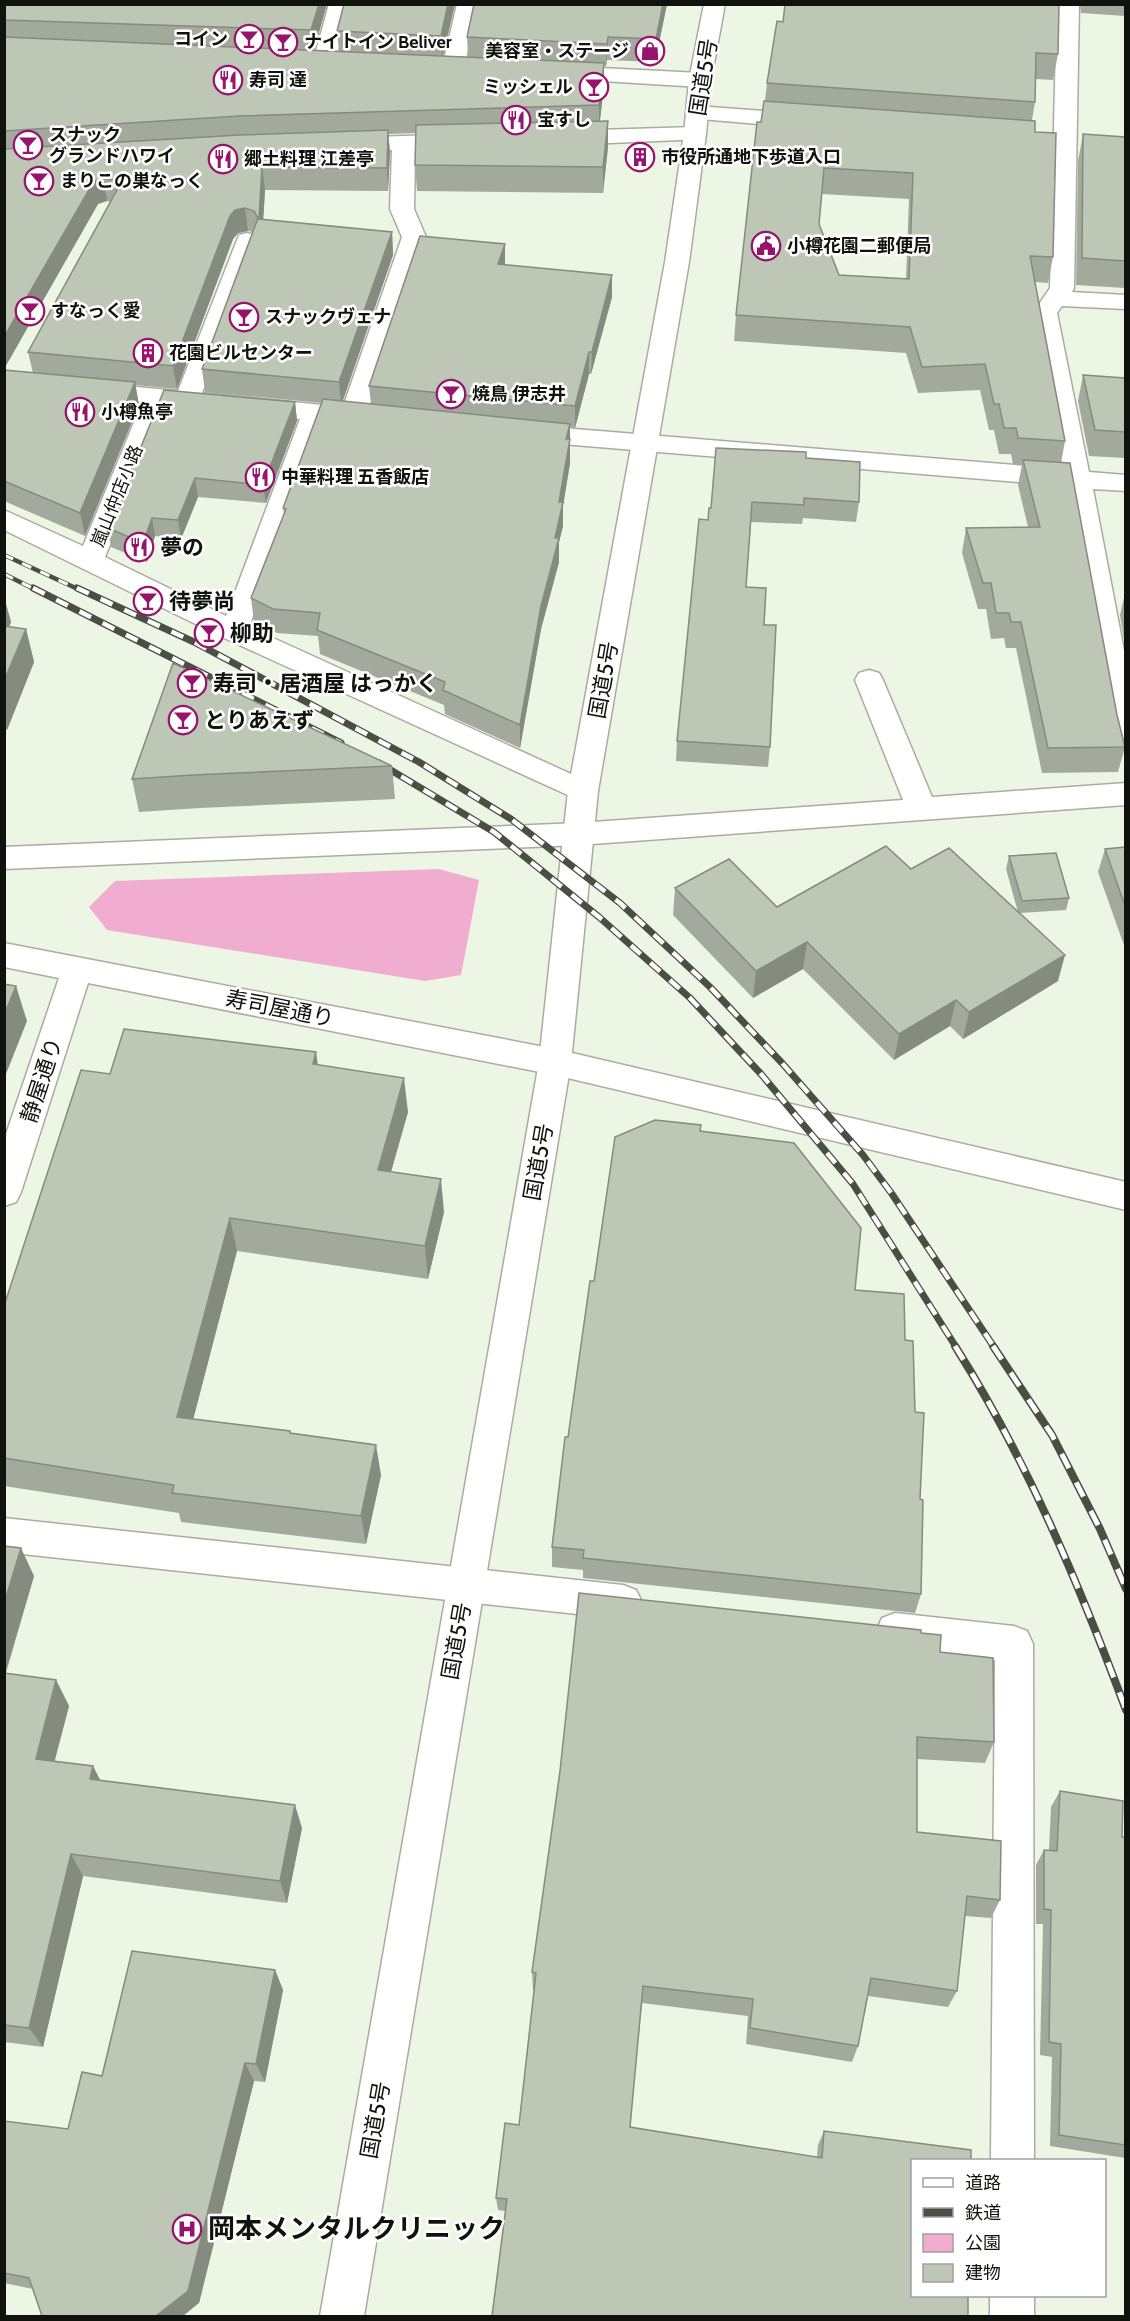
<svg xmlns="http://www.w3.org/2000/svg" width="1130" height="2321" viewBox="0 0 1130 2321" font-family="Cabin,'Noto Sans JP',sans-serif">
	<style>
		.green { fill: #f0add0 }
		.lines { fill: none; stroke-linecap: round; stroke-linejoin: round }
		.minor-casing { stroke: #a7ae9e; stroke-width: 3 }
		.highway-casing { stroke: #a7ae9e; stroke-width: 3 }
		.minor { fill: #fff; fill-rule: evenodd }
		.highway { fill: #fff; fill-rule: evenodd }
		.rail-far2-casing { stroke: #4a4f46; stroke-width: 4.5 }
		.rail-far1-casing { stroke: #4a4f46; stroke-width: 7 }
		.rail-casing { stroke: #4a4f46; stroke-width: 8 }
		.rail-far2 { stroke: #fff; stroke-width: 3; stroke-dasharray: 10; stroke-linecap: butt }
		.rail-far1 { stroke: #fff; stroke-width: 4.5; stroke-dasharray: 13; stroke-linecap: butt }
		.rail { stroke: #fff; stroke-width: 5; stroke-dasharray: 16; stroke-linecap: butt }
		.wall { fill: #a3aa9d; fill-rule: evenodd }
		.shaded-wall { fill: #858b7f }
		.building { fill: #bec6b6; stroke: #858b7f; stroke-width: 1.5; fill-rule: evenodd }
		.labels { text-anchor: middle; stroke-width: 5; stroke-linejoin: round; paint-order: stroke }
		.far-poi-label { font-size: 18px; font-weight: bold; fill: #10130d; stroke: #fff; text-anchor: start }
		.far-street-label { font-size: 18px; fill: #10130d; stroke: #fff }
		.street-label { font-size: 22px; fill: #10130d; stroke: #fff }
		.poi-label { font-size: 22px; font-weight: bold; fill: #10130d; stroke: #fff; text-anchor: start }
		.near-poi-label { font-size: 27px; font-weight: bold; fill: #10130d; stroke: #fff; text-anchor: start }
	</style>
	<rect width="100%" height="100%" fill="#edf5e4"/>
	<path class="green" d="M439,869L479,880L461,975L425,981L107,930L89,907L115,881Z"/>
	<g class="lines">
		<g class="minor-casing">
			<path id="minor" d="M329,4H350L335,62L332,67L324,69L316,67L313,62Z
				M457,4H478L464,68L461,73L453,75L445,73L442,68Z
				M1057,4H1079L1074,288L1072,292L1126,295V309L1062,306L1057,313L1089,472L1126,475V491L1093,489L1126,661V750L1116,747L1112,740L1066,486L526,441L517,439L513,433L517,427L526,425L1063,469L1033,313L1050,288Z
				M561,66L700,73L708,75L711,80L708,85L700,87L553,78L550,73L553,68Z
				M697,106L806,114L814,116L817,121L814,126L806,128L689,118L686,113L689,108Z
				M695,127L703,129L706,134L703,139L564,145L556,143L553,138L556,133L564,131Z
				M461,134L469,136L472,141L469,146L415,149L414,209L426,237L368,410L375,417L371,423L362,425L324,421L249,627L593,784L598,791L593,798L583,802L224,638L4,530V510L83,546L142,403L4,390V374L178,391L239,235L247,233L255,235L259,240L202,393L343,407L402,237L390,209L392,150L345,152L337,150L334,145L337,140L345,138ZM166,406L300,419L226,616L105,557Z
				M869,670L879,673L883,680L932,797L1126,783V805L579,845L4,869V847L579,823L903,800L855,680L859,673Z
				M4,943L555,1049L1126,1182V1210L555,1075L88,983L21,1192L16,1202L4,1206V1140L59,978L4,967Z
				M4,1518L623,1585L636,1590L642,1602L636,1614L623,1619L4,1552Z
				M895,1613L1014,1626L1027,1631L1033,1644L1034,2160H991L995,1660L895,1649L882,1644L876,1631L882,1618Z
				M990,2296H1034V2316H990Z"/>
		</g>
		<g class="highway-casing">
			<path id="highway" d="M704,4H725L711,80L706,134L689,262L598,791L571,1062L364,2316H320L539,1062L568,791L665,262L684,134L689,80Z"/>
		</g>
		<use href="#minor" class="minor"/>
		<use href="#highway" class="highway"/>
		<g class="rail-far2-casing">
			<path id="rail-far2" d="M4,555L80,590
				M4,574L36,590"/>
		</g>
		<g class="rail-far1-casing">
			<path id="rail-far1" d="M33,588L341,743
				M77,588L194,642L419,762L511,819L620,903L710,987L782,1063L863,1155L892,1194L994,1347
				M379,763L494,832L599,917L690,998L761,1074L853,1184L956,1347"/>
		</g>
		<g class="rail-casing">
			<path id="rail" d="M955,1346C1027,1460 1079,1584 1126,1710
				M993,1346L1052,1435L1100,1529L1126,1589"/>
		</g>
		<use href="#rail-far2" class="rail-far2"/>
		<use href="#rail-far1" class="rail-far1"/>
		<use href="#rail" class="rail"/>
	</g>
	<path class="wall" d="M4,4H327L314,50L339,51L337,31L344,4H455L443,56L468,57L467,37L474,4H667L655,62L607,60L606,66H604V85L600,121H608V147L603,193L417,191L415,165L416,133L388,134L390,152L388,191L265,190L263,219L392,232L393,255L343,401L371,404L369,386L505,244V264L612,297L591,374H589L575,428L570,427V463L563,506V526L559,542V562L541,629L520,748L445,714L444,705L320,654L318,636L277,633L254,622L251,598L284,514L283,508L322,403L205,392L202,369L253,232L248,231L238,233L233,239L177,389L135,385L139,405L85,536L4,501V370L33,373L28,352L111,202L107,201L98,204L4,369Z
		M1080,4H1125V16L1081,13Z
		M777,21L1058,54L1053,80L1036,79L1035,102L1032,120L1035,132L1053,257L1048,283L1035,282L1065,441L1061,463L1117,715L1125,747L1118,772L1042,773L1016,648H1006L1004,638L991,639L986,609H978L962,553L966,528L1028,527L1018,485L1022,465L1013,464L1011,454H999L994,430H989L980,390L918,393L906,353L734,341L736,315L765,101L767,83ZM822,194L909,199L906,279L839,275L819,224Z
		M1083,134L1125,137V288L1076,285L1078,161Z
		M1083,375L1125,378V458L1089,456L1078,401Z
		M295,402L297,421L266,503L198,497L181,539L155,536L147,562L111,547L108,528Z
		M806,458L859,502L856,522L803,518L802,524L751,522L746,587L764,625L770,747L768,767L676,761L677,741L708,520L711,508Z
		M1125,593V646L1120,615Z
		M4,597L11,622L9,627L26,629L34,662L7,730L4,729Z
		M173,663L392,766L395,799L200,808L139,812L132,779Z
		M1125,847V948L1098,872L1105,849Z
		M1009,856L1069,898L1066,910L1020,913L1058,981L963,1039L950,1026L894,1060L803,969L753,998L673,915L675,888L777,907L911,869L1018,912L1006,869Z
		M318,1065L408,1112L391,1172L444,1212L428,1279L237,1251L193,1419L291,1433L381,1475L366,1544L181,1522L179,1513L4,1486V1306L110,1074Z
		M700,1131L855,1290L905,1340L915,1412L920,1499L921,1594L915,1613L583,1578V1570L552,1567V1547L568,1437L594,1281Z
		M4,1546L34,1576L6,1673L56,1680L69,1706L54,1761L93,1766L100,1780L302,1828L287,1903L83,1876L43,2047L4,2042Z
		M921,1633L940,1652L994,1742L985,1763L917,1759V1832L1000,1900L991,1918L965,1916L957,1991L948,2007L868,1996L858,2046L852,2062L746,2044L748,2016L642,2003L630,2127L817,2157L818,2145L824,2131L971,2150L505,2211L498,2210L496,2198L519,2125L534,1990H533L532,1972Z
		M1060,1791L1125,1838V2158L1050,2146L1052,2057L1040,2055L1043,1924H1036V1865L1044,1850H1049L1051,1807Z
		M275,1970L283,1990L265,2082L254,2081L199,2303L33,2289L4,2283V2121L68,2129L102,2076Z"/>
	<path class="shaded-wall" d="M319,4H327L313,53L311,30Z
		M448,4H455L442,59L441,36Z
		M663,4H667L655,62L656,39Z
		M608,37L607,60L606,66L607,44Z
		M604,63V85L599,128V105Z
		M608,121V147L603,193V167Z
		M388,130L390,152L388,191L387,168Z
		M262,167L265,190L262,241L259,219Z
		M103,178L107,201L98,204L4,369V337L94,181Z
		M245,208L248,231L238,233L233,239L177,389L173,366L230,216L235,210Z
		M392,232L393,255L341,405L339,382Z
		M505,244V266L498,264Z
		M612,275V297L591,374L592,352Z
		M589,352V374L575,428V406Z
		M135,382L139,405L85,536L80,513Z
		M295,402L297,421L266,503L263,485Z
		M570,424V463L563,506V526L559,542V562L541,629L520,748V725L559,502L566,439Z
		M195,478L198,497L181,539L178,520Z
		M152,518L155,536L147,562L143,543Z
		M4,597L11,622L4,637Z
		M26,629L34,662L7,730L4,720V681Z
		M807,942L803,969L753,998L756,971Z
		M1065,955L1058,981L963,1039L969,1012Z
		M16,986L27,1021L4,1079V1015Z
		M956,1000L950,1026L894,1060L899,1034Z
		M316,1052L321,1086L313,1064Z
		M404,1078L408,1112L382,1203L378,1170Z
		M441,1179L444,1212L428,1279L425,1246Z
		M230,1218L237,1251L186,1447L177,1417Z
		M376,1445L381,1475L366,1544L361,1516Z
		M21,1548L34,1576L4,1677V1604Z
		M56,1680L69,1706L49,1783L36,1759Z
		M93,1766L105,1790L90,1779Z
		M295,1805L302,1828L287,1903L280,1881Z
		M71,1854L83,1876L43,2047L29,2028Z
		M275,1970L283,1990L265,2082L256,2064Z
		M245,2063L254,2081L199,2303L183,2316H156Z"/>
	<path class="building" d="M4,4H319L311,30L4,20Z
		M344,4H448L441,36L337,31Z
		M474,4H663L656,39L608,37L607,44L467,37Z
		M785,4H1059L1058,54L1036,53L1035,102L767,83L777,21L783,22Z
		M4,37L604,63L599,105L239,116L4,131Z
		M764,101L1035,121V132L1056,133L1053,257L1030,256L1065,441L1018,438L1016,428H1004L999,404H994L985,364L922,367L910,327L736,315L757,122H761ZM824,168L913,173L909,279L839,275L819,224Z
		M608,121L603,167L415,165L416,125Z
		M388,130L387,168L262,167L259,219L392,232L339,382L202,369L258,218L254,211L245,208L235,210L230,216L173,366L28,352L118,188L113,180L103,178L94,181L4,337V149L239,135Z
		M1083,134L1125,137V261L1082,258Z
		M420,236L505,244L498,264L612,275L592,352H589L575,406L369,386Z
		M4,370L135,382L80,513L4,481Z
		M1083,375L1125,378V432L1095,430Z
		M164,390L295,402L263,485L195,478L178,520L152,518L143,543L108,528Z
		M323,399L570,424L566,439H570L559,502H563L555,538H559L541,606L520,725L443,690L445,682L317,630L320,613L273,609L251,598L286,509L283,508Z
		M716,448L806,452V458L860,462L859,502L804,498V505L752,502L746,587L766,588L764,625H776L770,747L677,741L699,519L708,520L709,508H711Z
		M1023,460L1070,463L1117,715L1125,747L1048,748L1021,622H1011L1009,613H996L991,583H983L966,528L1040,527Z
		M4,626L26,629L4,681Z
		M173,663L392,766L193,775L132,779Z
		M886,846L911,869L949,848L1065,955L969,1012L956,1000L899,1034L807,942L756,971L675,888L729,859L777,907Z
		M1125,847V906L1105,849Z
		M1056,853L1069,898L1022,901L1009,856Z
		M4,984L16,986L4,1015Z
		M124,1029L316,1052L313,1064L404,1078L378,1170L441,1179L425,1246L230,1218L177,1417L290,1431V1433L376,1445L361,1516L172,1493L174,1485L4,1458V1306L81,1070L110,1074Z
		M655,1120L701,1125L700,1131L794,1143L861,1228L855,1290L904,1294L905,1340L913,1341L915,1412L924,1413L920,1499L923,1500L921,1594L583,1558L584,1550L552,1547L565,1437H568L590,1281H594L615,1137Z
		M4,1546L21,1548L4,1604Z
		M579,1593L921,1630V1633L941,1635L940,1652L993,1658L994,1742L917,1737V1832L1001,1841L1000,1900L967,1896L957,1991L871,1978L858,2046L750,2028L753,1999L643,1986L630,2127L822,2158L824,2131L971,2150V2160H912V2295H968V2316H492L507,2199L496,2198L505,2123L519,2125L536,1973L532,1972L560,1771Z
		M4,1673L56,1680L36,1759L93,1766L90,1779L295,1805L280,1881L71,1854L29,2028L4,2025Z
		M1060,1791L1123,1801L1122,1837L1125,1838V2145L1059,2135L1061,2044L1049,2042L1051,1910L1044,1909V1850L1057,1851Z
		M132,1951L275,1970L256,2064L245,2063L188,2291L156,2316H42L29,2278L4,2273V2121L68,2129L82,2072L102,2076Z"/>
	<defs>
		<g id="bar-ring" transform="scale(1.5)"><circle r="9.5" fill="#fff" stroke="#96146c" stroke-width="1.5"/><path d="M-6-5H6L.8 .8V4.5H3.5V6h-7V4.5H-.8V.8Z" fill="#96146c"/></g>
		<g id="shop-ring" transform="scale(1.5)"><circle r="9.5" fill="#fff" stroke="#96146c" stroke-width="1.5"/><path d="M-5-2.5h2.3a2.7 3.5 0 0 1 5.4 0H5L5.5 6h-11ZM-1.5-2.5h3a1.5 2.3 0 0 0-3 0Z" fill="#96146c"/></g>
		<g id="restaurant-ring" transform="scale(1.5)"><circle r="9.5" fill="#fff" stroke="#96146c" stroke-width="1.5"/><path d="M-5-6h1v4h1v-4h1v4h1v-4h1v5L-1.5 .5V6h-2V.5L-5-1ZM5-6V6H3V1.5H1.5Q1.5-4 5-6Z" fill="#96146c"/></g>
		<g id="building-ring" transform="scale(1.5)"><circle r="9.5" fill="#fff" stroke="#96146c" stroke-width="1.5"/><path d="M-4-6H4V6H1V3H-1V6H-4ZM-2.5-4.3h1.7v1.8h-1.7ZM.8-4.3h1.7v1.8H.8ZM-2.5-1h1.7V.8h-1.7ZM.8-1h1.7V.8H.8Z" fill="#96146c"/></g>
		<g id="civic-ring" transform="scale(1.5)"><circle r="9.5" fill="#fff" stroke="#96146c" stroke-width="1.5"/><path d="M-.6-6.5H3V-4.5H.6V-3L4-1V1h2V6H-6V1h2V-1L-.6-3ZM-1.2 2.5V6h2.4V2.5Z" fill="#96146c"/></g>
		<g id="hospital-ring" transform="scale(1.5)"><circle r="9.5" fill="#fff" stroke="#96146c" stroke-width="1.5"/><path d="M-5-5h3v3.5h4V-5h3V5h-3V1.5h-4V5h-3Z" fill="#96146c"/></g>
	</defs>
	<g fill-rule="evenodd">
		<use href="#bar-ring" x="249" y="39"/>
		<use href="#bar-ring" x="283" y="42"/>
		<use href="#shop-ring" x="650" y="51"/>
		<use href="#restaurant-ring" x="228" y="80"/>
		<use href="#bar-ring" x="594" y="87"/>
		<use href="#restaurant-ring" x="516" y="120"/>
		<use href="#bar-ring" x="28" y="145"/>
		<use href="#building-ring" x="640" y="157"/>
		<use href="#restaurant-ring" x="223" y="159"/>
		<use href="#bar-ring" x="39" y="181"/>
		<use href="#civic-ring" x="766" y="246"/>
		<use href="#bar-ring" x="30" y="311"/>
		<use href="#bar-ring" x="244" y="317"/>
		<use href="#building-ring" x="148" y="353"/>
		<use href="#bar-ring" x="451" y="394"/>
		<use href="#restaurant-ring" x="80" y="412"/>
		<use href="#restaurant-ring" x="260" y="477"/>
		<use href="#restaurant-ring" x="139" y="547"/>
		<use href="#bar-ring" x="148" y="601"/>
		<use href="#bar-ring" x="209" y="633"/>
		<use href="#bar-ring" x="192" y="683"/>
		<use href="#bar-ring" x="183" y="720"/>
		<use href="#hospital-ring" x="187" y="2229"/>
	</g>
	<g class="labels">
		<g class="far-poi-label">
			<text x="228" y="45" text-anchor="end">コイン</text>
			<text x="304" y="48">ナイトイン Beliver</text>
			<text x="629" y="57" text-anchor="end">美容室・ステージ</text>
			<text x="249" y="86">寿司 達</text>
			<text x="573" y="93" text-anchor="end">ミッシェル</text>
			<text x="537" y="126">宝すし</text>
			<text x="49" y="141">スナック<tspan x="49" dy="21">グランドハワイ</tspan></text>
			<text x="661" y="163">市役所通地下歩道入口</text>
			<text x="244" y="165">郷土料理 江差亭</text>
			<text x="60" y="187">まりこの巣なっく</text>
			<text x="787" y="252">小樽花園二郵便局</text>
			<text x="51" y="317">すなっく愛</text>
			<text x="265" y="323">スナックヴェナ</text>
			<text x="169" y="359">花園ビルセンター</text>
			<text x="472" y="400">焼鳥 伊志井</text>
			<text x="101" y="418">小樽魚亭</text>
			<text x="281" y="483">中華料理 五香飯店</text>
		</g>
		<g class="far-street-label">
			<text transform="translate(117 496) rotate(-68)" y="6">嵐山仲店小路</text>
		</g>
		<g class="street-label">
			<text transform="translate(703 77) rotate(-81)" y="8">国道5号</text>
			<text transform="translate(603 680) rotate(-80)" y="8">国道5号</text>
			<text transform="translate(280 1008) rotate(11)" y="8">寿司屋通り</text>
			<text transform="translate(41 1080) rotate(-72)" y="8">静屋通り</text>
			<text transform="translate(538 1162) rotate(-80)" y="8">国道5号</text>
			<text transform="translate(456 1641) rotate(-80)" y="8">国道5号</text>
			<text transform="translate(375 2120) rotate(-80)" y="8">国道5号</text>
		</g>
		<g class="poi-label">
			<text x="160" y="555">夢の</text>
			<text x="169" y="609">待夢尚</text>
			<text x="230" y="641">柳助</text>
			<text x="213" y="691">寿司・居酒屋 はっかく</text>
			<text x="204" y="728">とりあえず</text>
		</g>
		<g class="near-poi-label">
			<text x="208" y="2238">岡本メンタルクリニック</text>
		</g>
	</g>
	<rect width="1130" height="2321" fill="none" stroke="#10130d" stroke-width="12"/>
	<rect x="911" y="2159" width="195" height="138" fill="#ffffff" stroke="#9fa19e" stroke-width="1.5"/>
	<rect x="923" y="2178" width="30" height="9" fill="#ffffff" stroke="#9fa19e" stroke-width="1.5"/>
	<text x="965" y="2189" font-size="18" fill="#10130d">道路</text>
	<rect x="923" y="2208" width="30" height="9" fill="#4a4f46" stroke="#9fa19e" stroke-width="1.5"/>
	<text x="965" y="2219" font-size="18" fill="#10130d">鉄道</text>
	<rect x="923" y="2234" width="30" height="18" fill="#f0add0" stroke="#9fa19e" stroke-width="1.5"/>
	<text x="965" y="2249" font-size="18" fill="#10130d">公園</text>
	<rect x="923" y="2264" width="30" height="18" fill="#bec6b6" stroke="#9fa19e" stroke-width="1.5"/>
	<text x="965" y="2279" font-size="18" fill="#10130d">建物</text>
</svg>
